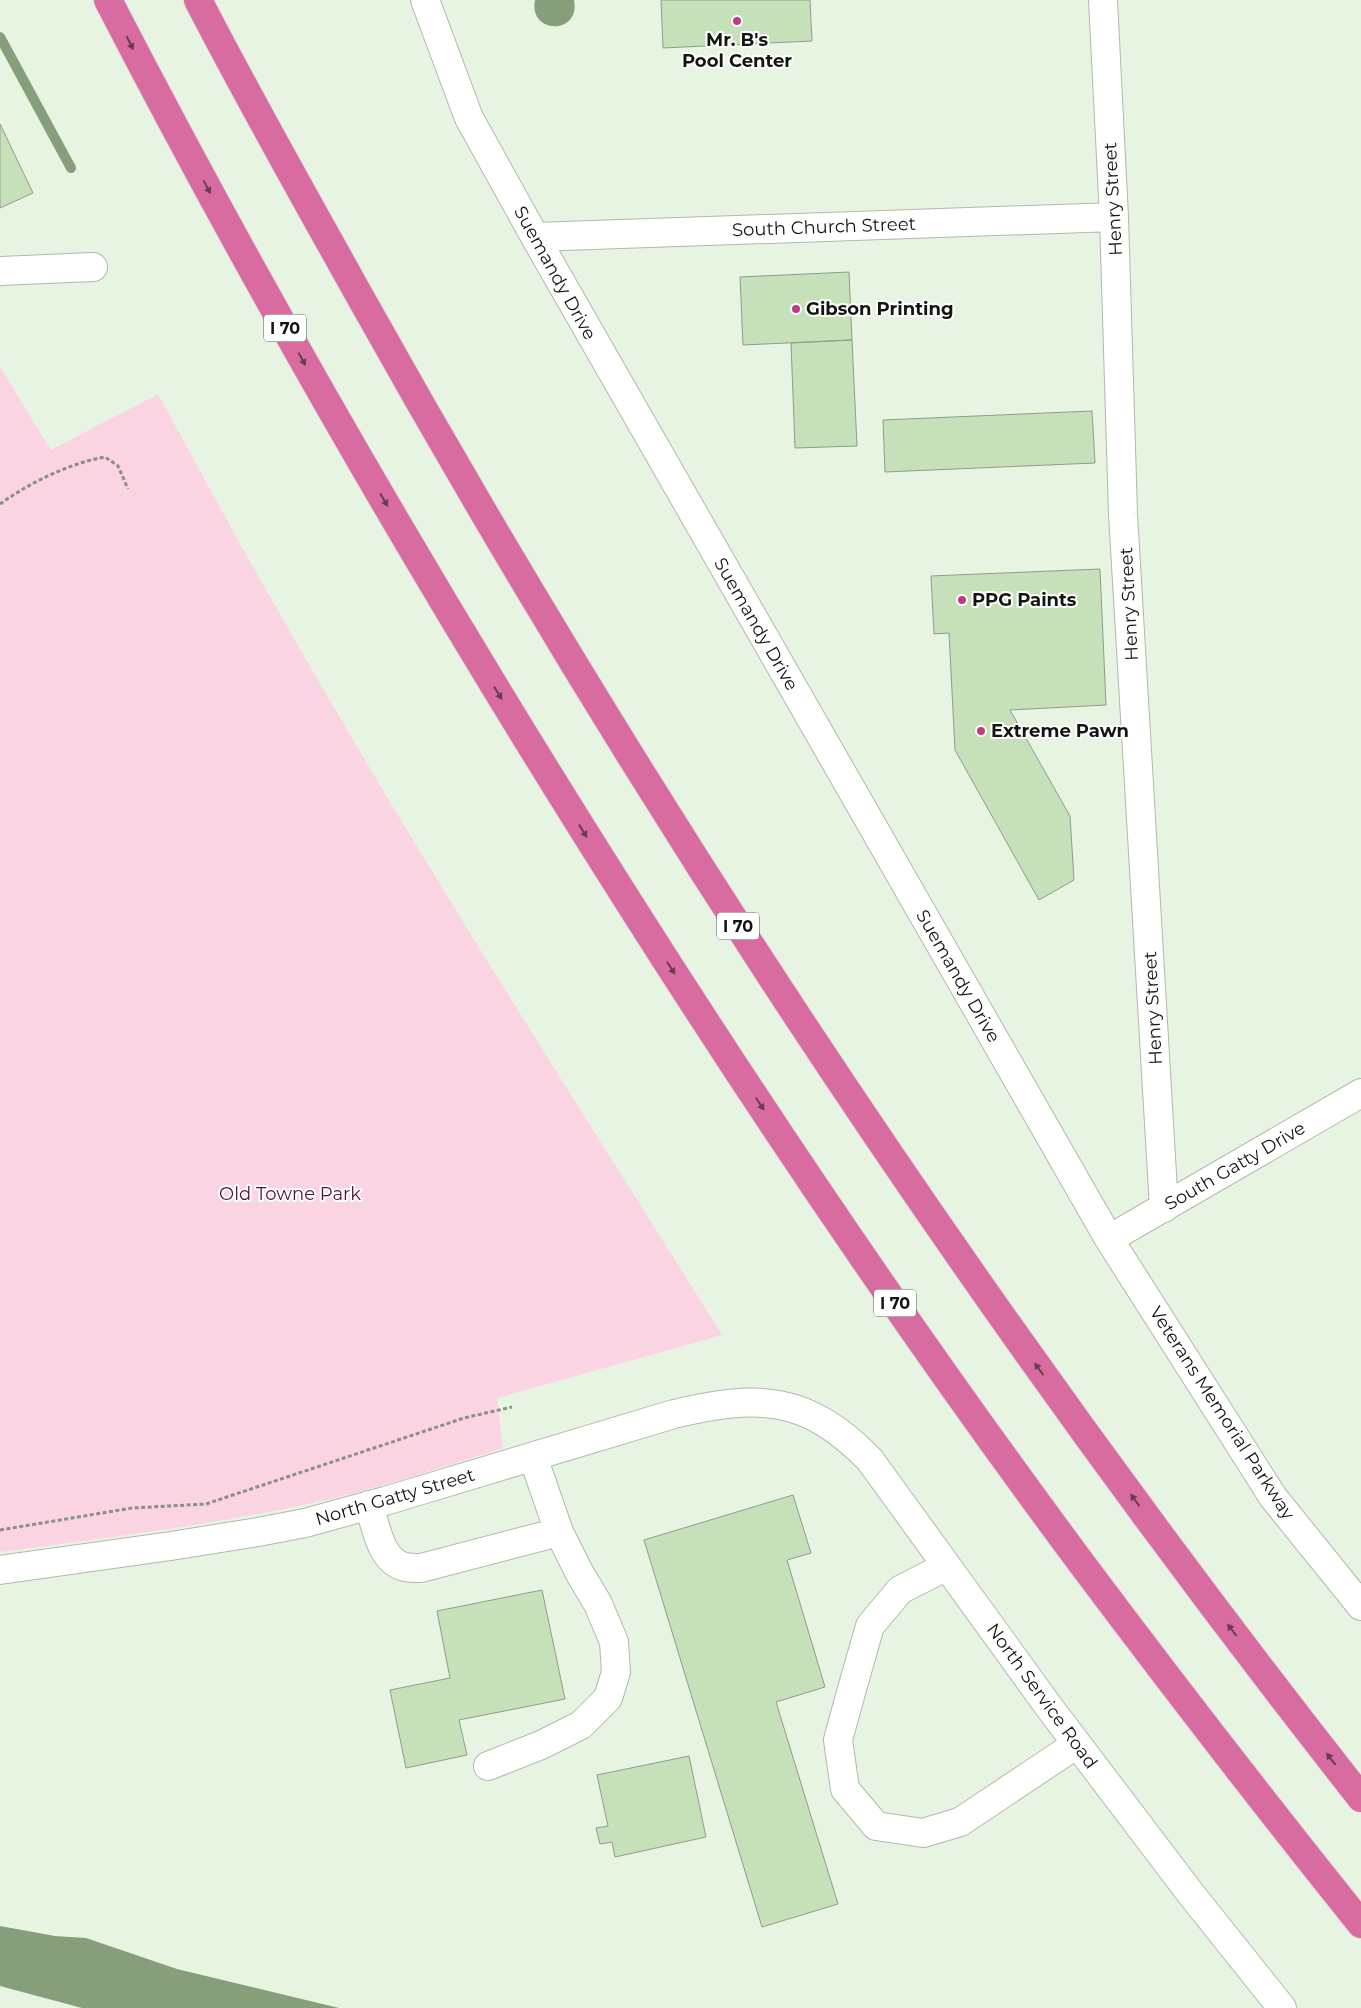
<svg xmlns="http://www.w3.org/2000/svg" width="1361" height="2008" viewBox="0 0 1361 2008" font-family="Montserrat,sans-serif">
	<style>
		.green { fill: #fbd4e4 }
		.water { fill: #869e7a }
		.lines { fill: none; stroke-linecap: round; stroke-linejoin: round }
		.stream { stroke: #869e7a; stroke-width: 10 }
		.building { fill: #c6e0ba; stroke: #919b8b }
		.minor-casing { stroke: #afbaaa; stroke-width: 30 }
		.highway-casing { stroke: #dedede; stroke-width: 30 }
		.path { stroke: #889184; stroke-width: 3; stroke-dasharray: 4 2.5; stroke-linecap: butt }
		.minor { stroke: #fff; stroke-width: 28 }
		.highway { stroke: #d86ba0; stroke-width: 28 }
		.oneway { fill: #6b3c51 }
		.poi-dot { fill: #bf3c83; stroke: #fff; stroke-width: 2 }
		.labels { text-anchor: middle; stroke-width: 4; stroke-linejoin: round; paint-order: stroke }
		.shield { fill: #fff; stroke: #595c58; stroke-width: 1 }
		.shield-label { font-size: 16px; font-weight: bold; fill: #121610 }
		.poi-label { font-size: 18px; font-weight: bold; fill: #121610; stroke: #fff; text-anchor: start }
		.street-label { font-size: 18px; fill: #121610; stroke: #fff }
		.park-label { font-size: 18px; fill: #4d1633; stroke: #fff }
	</style>
	<rect width="100%" height="100%" fill="#e8f4e2"/>
	<path class="green" d="M0,367L51,450L158,394C202,475 246,556 292,635C428,873 577,1103 722,1335L497,1398L503,1448C437,1469 370,1491 303,1505C203,1526 101,1539 0,1552Z"/>
	<path class="water" d="M535,0H574C581,35 528,35 535,0Z
		M0,1926L55,1936L86,1938L177,1969L339,2008H82L0,1986Z"/>
	<g class="lines">
		<path class="stream" d="M0,37L71,168"/>
	</g>
	<path class="building" d="M661,0H810L812,41L663,48Z
		M0,124L33,193L0,208Z
		M849,272L852,340L743,345L740,277Z
		M852,340L857,446L795,448L791,343Z
		M1092,411L1095,463L885,472L883,420Z
		M1100,569L1106,705L1010,710L1070,816L1074,880L1039,900L955,750L949,633L934,634L931,576Z
		M793,1495L811,1553L787,1560L825,1687L776,1702L838,1904L762,1927L644,1540Z
		M542,1590L565,1699L459,1720L467,1755L406,1768L390,1690L450,1678L437,1611Z
		M689,1756L706,1837L615,1857L612,1842L600,1844L596,1828L608,1826L597,1775Z"/>
	<g class="lines">
		<g class="minor-casing">
			<path id="minor" d="M425,0L469,118L535,237L1109,1239L1273,1497L1361,1606
				M1103,0L1114,217L1123,514L1164,1208
				M535,237L1114,217
				M0,271L93,267
				M1109,1239L1361,1093
				M369,1505C376,1526 380,1561 405,1567C410,1568 416,1568 421,1568L559,1532
				M947,1566L900,1590L870,1626L852,1689L838,1740L845,1789L876,1826L923,1833L960,1822L1077,1744
				M0,1570L171,1546L258,1532L305,1523L385,1501L674,1414C758,1394 807,1395 870,1460L1049,1707L1191,1894L1282,2008
				M488,1766L541,1745L581,1725L608,1698L616,1672L614,1642L598,1604L579,1572L559,1532L533,1457"/>
		</g>
		<g class="highway-casing">
			<path id="highway" d="M108,0C267,308 442,608 628,901C772,1128 924,1352 1085,1568C1175,1688 1267,1807 1361,1924
				M198,0C249,99 304,196 358,293C652,820 988,1324 1361,1798"/>
		</g>
		<path class="path" d="M0,504C29,483 70,463 105,457L118,466L128,489
			M0,1530L132,1508L206,1504L464,1418L512,1407"/>
		<use href="#minor" class="minor"/>
		<use href="#highway" class="highway"/>
	</g>
	<defs><path id="oneway-solid" d="M-6-.8H1V-3.2L6.5 0L1 3.2V.8H-6Z" transform="scale(1.25)"/></defs>
	<g class="oneway">
		<use href="#oneway-solid" transform="translate(130 43) rotate(63)"/>
		<use href="#oneway-solid" transform="translate(207 187) rotate(62)"/>
		<use href="#oneway-solid" transform="translate(302 359) rotate(61)"/>
		<use href="#oneway-solid" transform="translate(384 500) rotate(60)"/>
		<use href="#oneway-solid" transform="translate(498 693) rotate(58)"/>
		<use href="#oneway-solid" transform="translate(583 831) rotate(58)"/>
		<use href="#oneway-solid" transform="translate(671 968) rotate(57)"/>
		<use href="#oneway-solid" transform="translate(760 1104) rotate(57)"/>
		<use href="#oneway-solid" transform="translate(1039 1369) rotate(-126)"/>
		<use href="#oneway-solid" transform="translate(1135 1500) rotate(-126)"/>
		<use href="#oneway-solid" transform="translate(1232 1630) rotate(-127)"/>
		<use href="#oneway-solid" transform="translate(1331 1759) rotate(-128)"/>
	</g>
	<g class="poi-dot">
		<circle cx="737" cy="21" r="5"/>
		<circle cx="796" cy="309" r="5"/>
		<circle cx="962" cy="600" r="5"/>
		<circle cx="981" cy="731" r="5"/>
	</g>
	<g class="labels">
		<g class="shield">
			<rect x="264" y="314.5" width="42" height="27" rx="4"/>
			<rect x="717" y="912.5" width="42" height="27" rx="4"/>
			<rect x="874" y="1289.5" width="42" height="27" rx="4"/>
		</g>
		<g class="shield-label">
			<text x="285" y="334">I 70</text>
			<text x="738" y="932">I 70</text>
			<text x="895" y="1309">I 70</text>
		</g>
		<g class="poi-label">
			<text x="737" y="46" text-anchor="middle">Mr. B's<tspan x="737" dy="21">Pool Center</tspan></text>
			<text x="806" y="315">Gibson Printing</text>
			<text x="972" y="606">PPG Paints</text>
			<text x="991" y="737">Extreme Pawn</text>
		</g>
		<g class="street-label">
			<text transform="translate(1113 199) rotate(-93)" y="6">Henry Street</text>
			<text transform="translate(824 227) rotate(-2)" y="6">South Church Street</text>
			<text transform="translate(555 273) rotate(61)" y="6">Suemandy Drive</text>
			<text transform="translate(1129 604) rotate(-93)" y="6">Henry Street</text>
			<text transform="translate(756 624) rotate(60)" y="6">Suemandy Drive</text>
			<text transform="translate(958 976) rotate(60)" y="6">Suemandy Drive</text>
			<text transform="translate(1153 1008) rotate(-93)" y="6">Henry Street</text>
			<text transform="translate(1235 1166) rotate(-30)" y="6">South Gatty Drive</text>
			<text transform="translate(1222 1413) rotate(57)" y="6">Veterans Memorial Parkway</text>
			<text transform="translate(395 1497) rotate(-16)" y="6">North Gatty Street</text>
			<text transform="translate(1042 1696) rotate(54)" y="6">North Service Road</text>
		</g>
		<g class="park-label">
			<text x="290" y="1200">Old Towne Park</text>
		</g>
	</g>
</svg>
